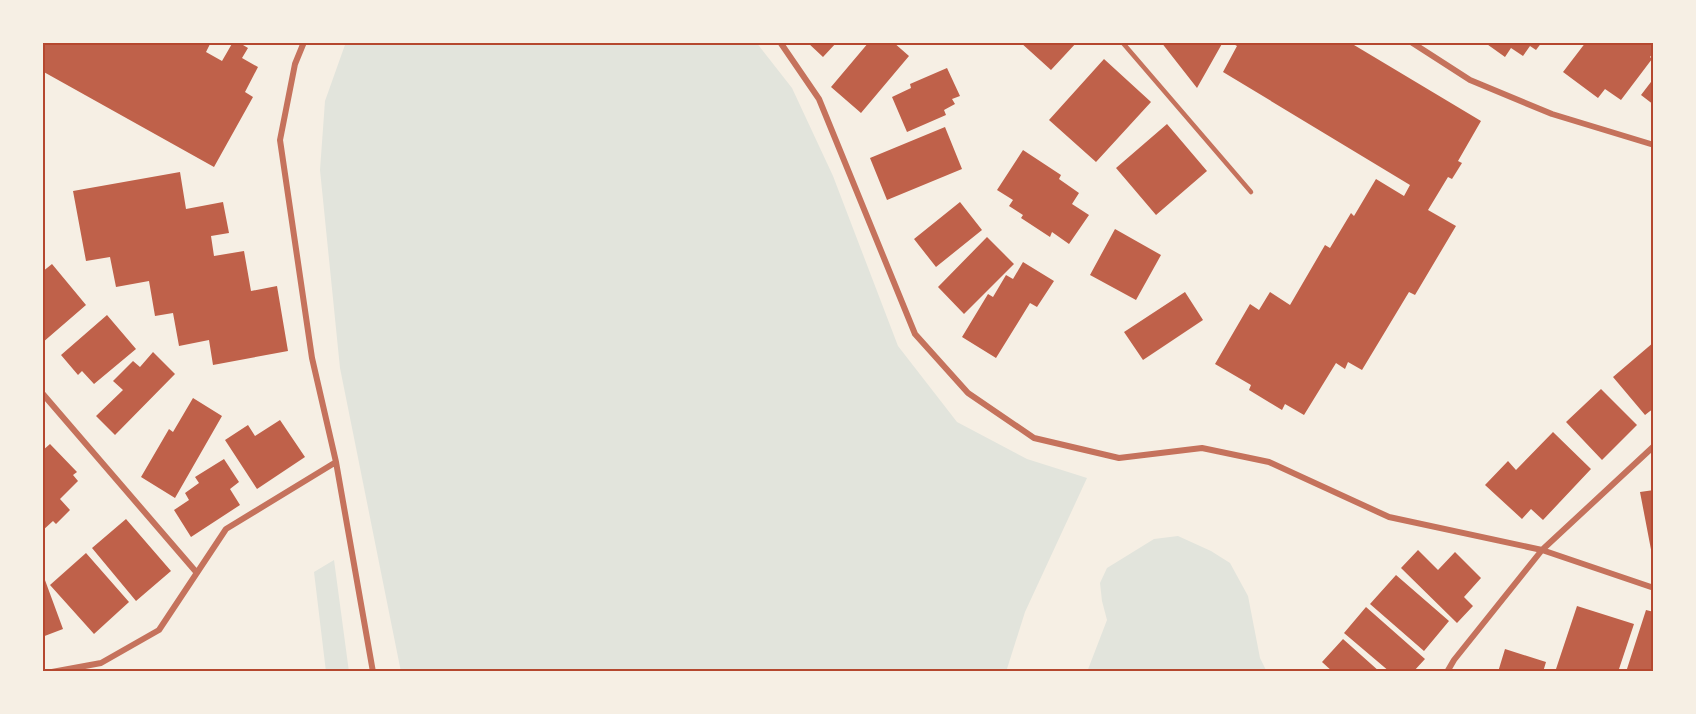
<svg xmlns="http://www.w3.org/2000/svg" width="1696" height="714" viewBox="0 0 1696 714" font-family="Bitter,serif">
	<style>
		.green { fill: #e2e4dc }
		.building { fill: #bf614a }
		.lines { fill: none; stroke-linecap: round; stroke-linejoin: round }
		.service { stroke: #c5725c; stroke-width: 4.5 }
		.minor { stroke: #c5725c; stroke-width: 6 }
		.neatline { fill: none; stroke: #b5482f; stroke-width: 2 }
	</style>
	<rect width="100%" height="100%" fill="#f6efe4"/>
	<path class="green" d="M346,42H756L792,88L833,176L898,346L957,422L1027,459L1087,478L1025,612L1006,672H401L340,368L320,170L325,101Z
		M1178,536L1211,551L1230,563L1248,596L1260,658L1267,672H1087L1107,620L1102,601L1100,583L1107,568L1154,539Z
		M334,560L349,672H326L314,572Z"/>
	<path class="building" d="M42,42H211L206,52L222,61L233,42H238L248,48L242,58L258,67L245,92L253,97L214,167L42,71Z
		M807,42H837L823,57Z
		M869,42H893L909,56L861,113L831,87Z
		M1020,42H1077L1051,70Z
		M1161,42H1223L1197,88Z
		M1230,42H1349L1481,121L1458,161L1462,163L1452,179L1448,177L1428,210L1456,226L1415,295L1409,292L1362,370L1348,362L1345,369L1336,363L1304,415L1285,404L1282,410L1249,390L1251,385L1215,364L1250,304L1259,310L1270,292L1290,305L1325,245L1330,248L1351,213L1354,216L1376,179L1404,196L1410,185L1223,72L1237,46Z
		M1484,42H1542L1536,50L1530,46L1523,56L1511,48L1505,57Z
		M1586,42H1654V52L1650,57L1652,59L1621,100L1605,89L1598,98L1563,72Z
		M1104,59L1151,102L1096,162L1049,120Z
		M947,68L960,96L952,99L955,104L944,110L946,115L907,132L892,97L911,88L910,84Z
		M1654,78V105L1641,95Z
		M1167,124L1207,171L1156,215L1116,168Z
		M945,127L962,169L887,200L870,158Z
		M1023,150L1061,175L1059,179L1079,193L1072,204L1089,215L1069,244L1052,232L1050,237L1021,218L1023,215L1009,206L1013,200L997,190Z
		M180,172L186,209L223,202L229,233L211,236L214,256L244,251L251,291L277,286L288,351L213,365L209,340L179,346L173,313L155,316L149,281L116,287L110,257L86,261L73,191Z
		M960,202L982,230L936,267L914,239Z
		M1115,229L1161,255L1136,300L1090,275Z
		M987,237L1014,264L964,314L938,287Z
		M1023,262L1054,281L1037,307L1030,303L996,358L962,337L988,294L993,297L1006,275L1013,279Z
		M52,264L86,305L42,343V272Z
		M1185,292L1203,320L1143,360L1124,332Z
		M107,315L136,349L94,384L82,371L78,375L61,355Z
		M1654,342V408L1645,415L1613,377Z
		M153,352L175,374L115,435L96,416L123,390L113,381L133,361L140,367Z
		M1601,389L1637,425L1602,460L1566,422Z
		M193,398L222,416L175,498L141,477L169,429L173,432Z
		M280,420L305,457L257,489L225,440L248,425L255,436Z
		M1553,432L1591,469L1543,520L1531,509L1522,519L1485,485L1508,461L1516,470Z
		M50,444L77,472L73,475L78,481L60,499L70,510L56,524L53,521L42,531V451Z
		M224,459L239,482L230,489L240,505L191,537L174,510L189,500L185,493L199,483L195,477Z
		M1654,490V560H1653L1640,492Z
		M126,519L171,571L136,601L92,548Z
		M1418,550L1438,570L1455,552L1481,578L1464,597L1473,606L1457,623L1401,568Z
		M86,553L129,602L94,634L50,585Z
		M42,572L63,629L42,637Z
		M1396,575L1449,621L1424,651L1370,604Z
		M1577,606L1634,624L1618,672H1555Z
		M1366,607L1425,659L1413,672H1390L1344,633Z
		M1646,610L1654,612V672H1626Z
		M1343,639L1380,672H1333L1322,662Z
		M1505,649L1546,662L1543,672H1498Z"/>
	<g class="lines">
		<path class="service" d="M1122,42L1251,192"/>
		<path class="minor" d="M304,42L295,64L280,140L312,358L336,462L373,672
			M780,42L819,99L915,334L968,393L1034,438L1119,458L1202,448L1269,462L1389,517L1542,550L1654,588
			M1411,42L1470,80L1552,114L1654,145
			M42,393L197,573
			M52,672L101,663L159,630L226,529L336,462
			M1447,672L1454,660L1542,550L1654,446"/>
	</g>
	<rect width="1696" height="714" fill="none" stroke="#f6efe4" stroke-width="87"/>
	<rect x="44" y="44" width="1608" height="626" class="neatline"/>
</svg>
